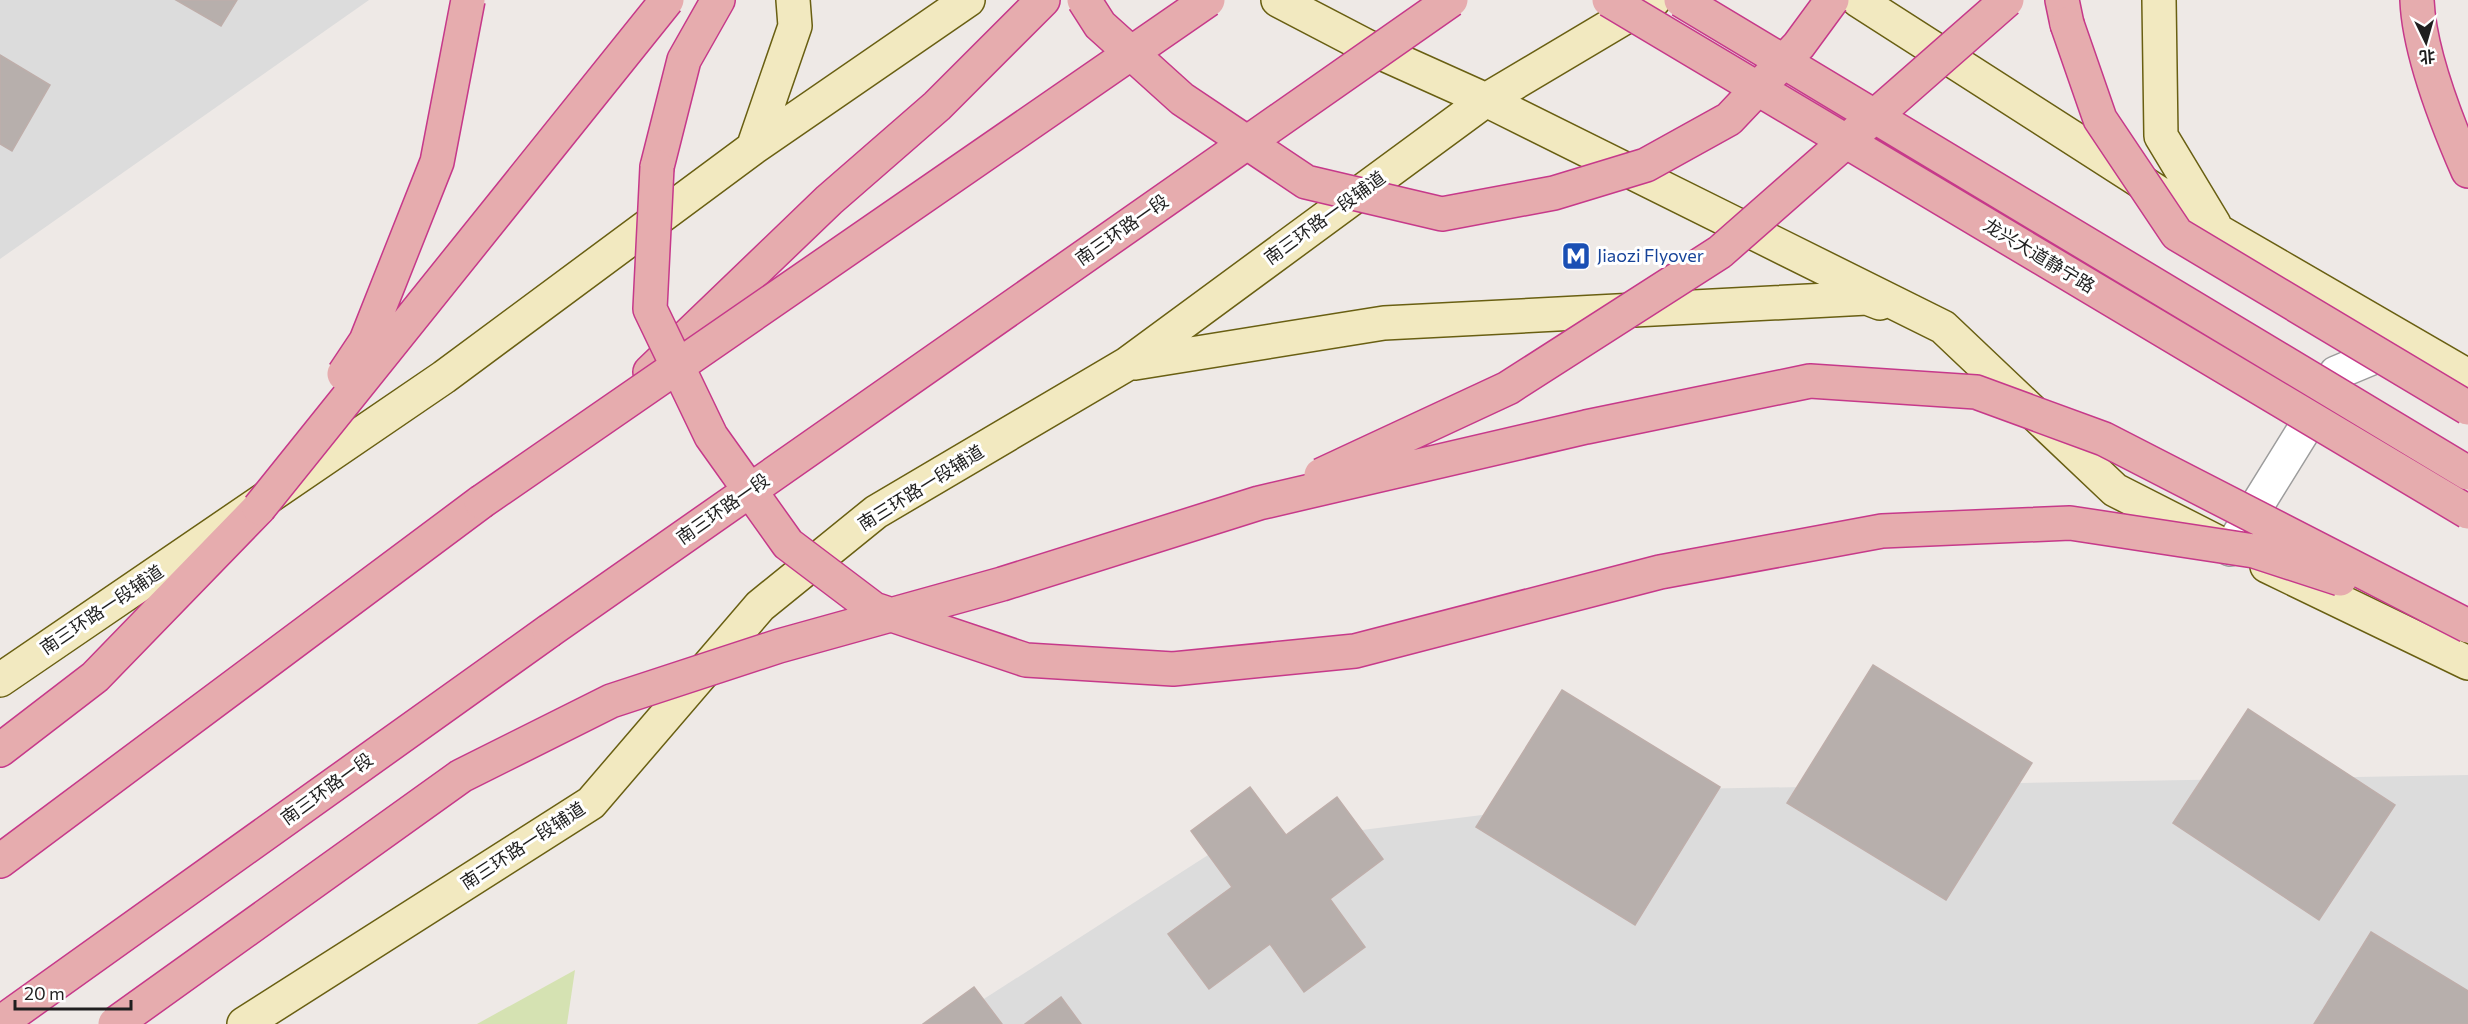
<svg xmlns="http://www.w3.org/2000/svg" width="2468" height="1024" viewBox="0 0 2468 1024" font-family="Commissioner,'Noto Sans SC',sans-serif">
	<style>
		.residential { fill: #dcdcdc }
		.grass { fill: #d5e2b2 }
		.building { fill: #b7afac; stroke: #beaeaa; stroke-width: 1.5 }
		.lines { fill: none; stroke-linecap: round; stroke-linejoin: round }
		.tertiary-casing { stroke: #9c9c9c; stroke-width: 36 }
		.secondary-casing { stroke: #695f12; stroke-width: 36 }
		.trunk-casing { stroke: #c6398a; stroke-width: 36 }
		.tertiary { stroke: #fff; stroke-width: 33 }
		.secondary { stroke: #f2e9c0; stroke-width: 33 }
		.trunk { stroke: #e6acae; stroke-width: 33 }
		.trunk-bridge-casing { stroke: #c6398a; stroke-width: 36; stroke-linecap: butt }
		.trunk-bridge { stroke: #e6acae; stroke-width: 33 }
		.labels { text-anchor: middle; stroke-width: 6; stroke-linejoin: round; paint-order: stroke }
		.street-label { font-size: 18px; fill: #1f1f1f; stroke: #fff }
		.transit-label { font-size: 18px; fill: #164399; stroke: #fff; text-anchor: start }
	</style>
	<rect width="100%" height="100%" fill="#eee9e6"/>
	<path class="residential" d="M0,0H369L0,259Z
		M2468,775V1024H945L1219,848L1688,789Z"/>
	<path class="grass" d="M575,970L567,1024H477Z"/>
	<path class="building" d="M176,0H237L221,26Z
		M0,55L50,85L12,151L0,144Z
		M1873,665L2032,763L1946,900L1787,803Z
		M1562,690L1720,787L1635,925L1476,827Z
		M2248,709L2395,805L2319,920L2173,823Z
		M1250,787L1286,835L1337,797L1383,859L1330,899L1365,947L1304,992L1270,944L1209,989L1168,934L1232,887L1191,831Z
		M2371,932L2468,991V1024H2314Z
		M974,987L1002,1024H923Z
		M1061,997L1081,1024H1025Z"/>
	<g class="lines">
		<g class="tertiary-casing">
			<path id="tertiary" d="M2230,549L2331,386L2336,373L2379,355L2405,358"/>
		</g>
		<g class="secondary-casing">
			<path id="secondary" d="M1278,0L1368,47L1486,100L1943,327L2115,490L2221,544
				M1858,0L2218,231L2468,376
				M2159,0L2161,136L2214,224
				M753,148L795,26L793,0
				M1135,363L1384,323L1867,298L1880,303
				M2267,566L2468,663
				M0,680L444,377L753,148L968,0
				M244,1024L591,803L760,606L876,512L1127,364L1486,100L1654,0"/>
		</g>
		<g class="trunk-casing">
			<path id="trunk" d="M2062,0L2067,24
				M2417,0C2419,52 2447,123 2468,171
				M657,167L684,60L718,0
				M650,372L829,200L937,106L1043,0
				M0,750L95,677L259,508
				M0,861L481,502
				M0,1023L549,631"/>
		</g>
		<use href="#tertiary" class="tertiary"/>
		<use href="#secondary" class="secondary"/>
		<use href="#trunk" class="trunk"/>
		<g class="trunk-bridge-casing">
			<path id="trunk-bridge" d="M1084,0L1100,25L1182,99L1306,182L1442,214L1554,193L1646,165L1729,119L1799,45L1832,0
				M1609,0L2468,512
				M1681,0L2468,473
				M2067,24L2100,119L2177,234L2468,408
				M657,167L650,309L711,436L788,544L874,609L1026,660L1173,669L1355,651L1660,572L1882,531L2070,523L2254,551L2340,579
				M344,374L366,341L437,162L468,0
				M1321,475L1508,388L1720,252L2007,0
				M481,502L1208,0
				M259,508L667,0
				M549,631L1451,0
				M115,1024L461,776L611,701L779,646L1002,584L1259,503L1586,427L1810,381L1976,392L2104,439L2468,626"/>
		</g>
		<use href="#trunk-bridge" class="trunk-bridge"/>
	</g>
	<defs>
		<g id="metro-square" transform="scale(1.5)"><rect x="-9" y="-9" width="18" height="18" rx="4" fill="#1a4fb4" stroke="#fff"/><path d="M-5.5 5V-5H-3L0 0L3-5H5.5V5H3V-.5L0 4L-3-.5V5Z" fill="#fff"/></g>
	</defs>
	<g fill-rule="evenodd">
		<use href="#metro-square" x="1576" y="256"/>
	</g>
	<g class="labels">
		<g class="street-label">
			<text transform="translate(1325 218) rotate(-36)" y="6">南三环路一段辅道</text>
			<text transform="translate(1122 230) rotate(-35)" y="6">南三环路一段</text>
			<text transform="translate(2039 256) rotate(31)" y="6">龙兴大道静宁路</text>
			<text transform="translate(921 488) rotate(-32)" y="6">南三环路一段辅道</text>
			<text transform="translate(723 509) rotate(-35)" y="6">南三环路一段</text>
			<text transform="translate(102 610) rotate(-34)" y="6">南三环路一段辅道</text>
			<text transform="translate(327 789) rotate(-36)" y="6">南三环路一段</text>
			<text transform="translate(523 846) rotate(-33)" y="6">南三环路一段辅道</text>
		</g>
		<g class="transit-label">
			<text x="1597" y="262">Jiaozi Flyover</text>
		</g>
	</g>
	<g transform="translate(2426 42) rotate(175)" stroke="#ffffff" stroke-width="4.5" paint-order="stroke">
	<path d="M0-4.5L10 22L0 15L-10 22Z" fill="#1f1f1f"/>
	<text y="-9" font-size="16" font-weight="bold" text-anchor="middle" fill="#1f1f1f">北</text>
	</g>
	<path d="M15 1000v9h116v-9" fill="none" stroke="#1f1f1f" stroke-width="3"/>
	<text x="24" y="1000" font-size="18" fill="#1f1f1f" stroke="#ffffff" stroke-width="4.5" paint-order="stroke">20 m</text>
</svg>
